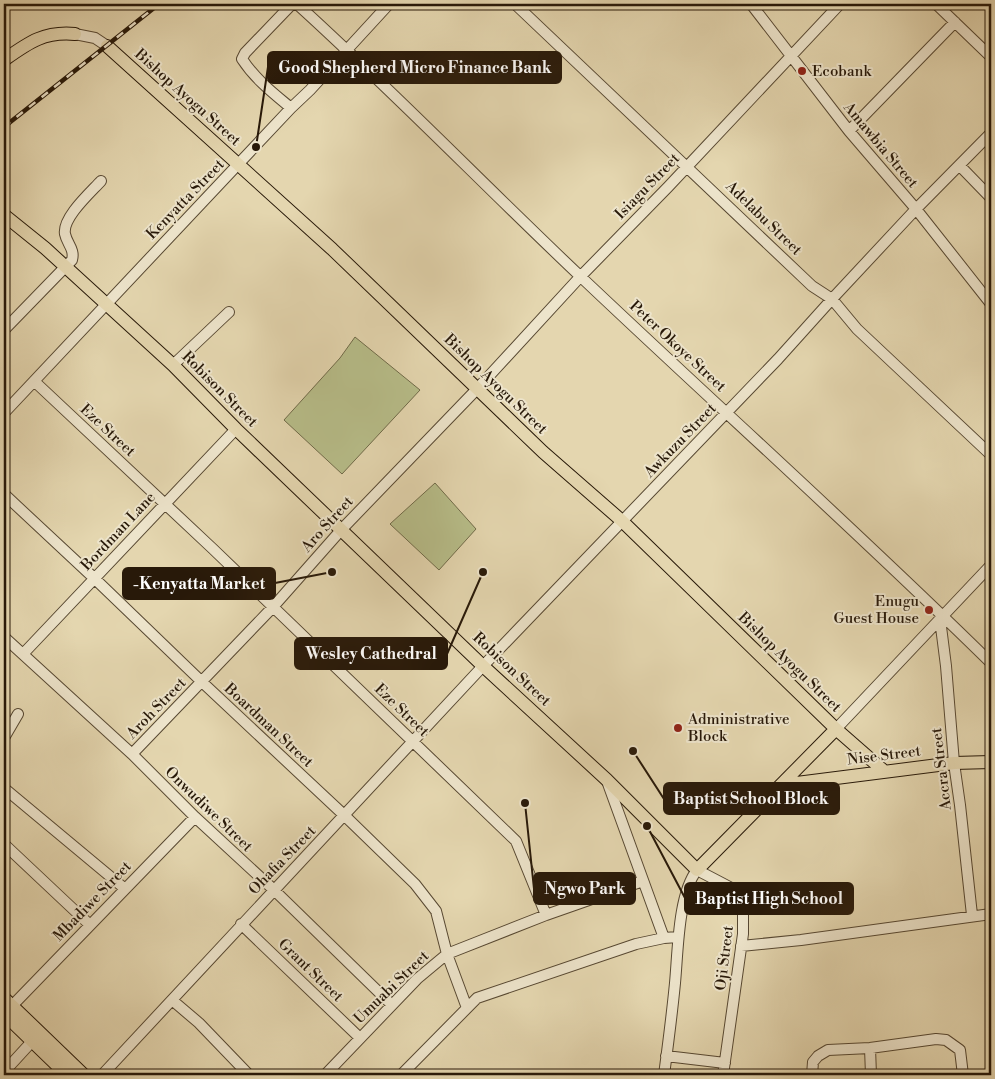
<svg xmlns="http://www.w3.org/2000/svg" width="995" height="1079" viewBox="0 0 995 1079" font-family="'Libre Bodoni',serif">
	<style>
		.green { fill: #b7bd89; stroke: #706b49 }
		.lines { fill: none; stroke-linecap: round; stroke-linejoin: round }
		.minor-casing { stroke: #574832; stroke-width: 12 }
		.major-casing { stroke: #281909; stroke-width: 14 }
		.minor { stroke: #ede4cb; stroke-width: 10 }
		.major { stroke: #e4d6af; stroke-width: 12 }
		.rail-casing { stroke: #281909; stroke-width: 4.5 }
		.rail { stroke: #ede4cb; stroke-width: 2.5; stroke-dasharray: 8; stroke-linecap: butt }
		.poi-dot { fill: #8f2418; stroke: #ede4cb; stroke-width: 2 }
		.labels { text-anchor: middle; stroke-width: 4; stroke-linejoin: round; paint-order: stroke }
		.poi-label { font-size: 15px; fill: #281909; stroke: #ede4cb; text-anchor: start }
		.street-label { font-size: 15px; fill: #281909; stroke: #ede4cb }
		.leader { fill: none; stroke: #281909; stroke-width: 2 }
		.callout-dot { fill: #281909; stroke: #ede4cb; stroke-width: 2 }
		.callout { fill: #281909; stroke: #281909; stroke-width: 2 }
		.callout-label { font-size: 16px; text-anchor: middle; font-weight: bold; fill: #fff }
	</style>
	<rect width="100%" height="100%" fill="#e4d6af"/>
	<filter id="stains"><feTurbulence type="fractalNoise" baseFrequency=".004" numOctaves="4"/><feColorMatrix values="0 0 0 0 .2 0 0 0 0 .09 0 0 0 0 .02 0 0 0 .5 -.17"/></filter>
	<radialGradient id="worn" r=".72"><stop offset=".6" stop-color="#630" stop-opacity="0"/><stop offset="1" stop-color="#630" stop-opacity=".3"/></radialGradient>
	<path class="green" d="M355,337L420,390L342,474L284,420L340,358Z
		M435,483L476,529L439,570L390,524Z"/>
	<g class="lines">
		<g class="minor-casing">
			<path id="minor" d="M297,4C394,92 486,187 581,277C717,406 857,531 991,663
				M515,4L812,286L832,299L857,329L991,455
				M751,4L849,131L916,209L991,304
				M936,4L991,57
				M75,34L95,38L107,46
				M291,108C273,93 255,79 242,59L245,53L292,4
				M849,131L955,22
				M960,166L991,198
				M4,330L72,260C75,249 67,244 65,234C62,218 90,193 101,181
				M173,365L229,312
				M34,381L213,549L516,841L546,915
				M4,413L291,108L310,90L389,4
				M4,494L94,578L202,682L345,816L415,884L436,911L447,954L467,1008
				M940,619L946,666L954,763L960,805L972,915
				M4,637L132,754L195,817L274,890L392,1005
				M23,654L236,429
				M836,729L991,565
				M4,738L18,714
				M132,754L273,607L342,529L477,389L580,277L668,187L840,4
				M607,781L664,938
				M4,788L124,888
				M4,844L90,925
				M241,924L360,1038
				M741,946L801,940L991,914
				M172,1000L199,1023L249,1075
				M8,1010L195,817
				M870,1048L871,1075
				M666,1056L725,1063
				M4,1072L37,1036
				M102,1075L483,666L778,359L832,299L916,209L991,133
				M325,1075L417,979L447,954L546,915L643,881
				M401,1075L477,998L636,944L664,938L678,937
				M664,1075C668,1045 672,1014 675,983C678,952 678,894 697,870L739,892L743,911V934L723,1075
				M812,1075L813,1062L818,1056L828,1050L870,1048L936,1039L946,1040L960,1050L963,1075"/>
		</g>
		<g class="major-casing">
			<path id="major" d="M107,46L332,249L543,452L622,521L836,729L884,771
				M4,60C28,43 44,31 75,34
				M4,215L45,248L173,365L236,429L483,666L607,780L697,870L836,729
				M781,785L954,763L991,762
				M4,998L84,1075
				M4,1014L67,1075"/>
		</g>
		<use href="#minor" class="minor"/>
		<use href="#major" class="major"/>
		<g class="rail-casing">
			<path id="rail" d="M4,127L159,4"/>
		</g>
		<use href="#rail" class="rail"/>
	</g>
	<g class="poi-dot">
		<circle cx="802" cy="71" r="5"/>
		<circle cx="929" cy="610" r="5"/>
		<circle cx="678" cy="728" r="5"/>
	</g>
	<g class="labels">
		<g class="poi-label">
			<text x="812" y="76">Ecobank</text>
			<text x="919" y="606" text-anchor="end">Enugu<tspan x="919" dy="17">Guest House</tspan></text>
			<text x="688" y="724">Administrative<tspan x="688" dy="17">Block</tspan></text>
		</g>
		<g class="street-label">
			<text transform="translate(188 97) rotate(42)" y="5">Bishop Ayogu Street</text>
			<text transform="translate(881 145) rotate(50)" y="5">Amawbia Street</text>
			<text transform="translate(647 186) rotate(-46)" y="5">Isiagu Street</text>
			<text transform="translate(185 199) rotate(-46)" y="5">Kenyatta Street</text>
			<text transform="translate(764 218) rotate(44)" y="5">Adelabu Street</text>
			<text transform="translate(678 346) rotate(43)" y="5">Peter Okoye Street</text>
			<text transform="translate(496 384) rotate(44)" y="5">Bishop Ayogu Street</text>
			<text transform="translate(220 389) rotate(45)" y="5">Robison Street</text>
			<text transform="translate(108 430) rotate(43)" y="5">Eze Street</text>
			<text transform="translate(680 440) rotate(-46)" y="5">Awkuzu Street</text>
			<text transform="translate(327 524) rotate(-48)" y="5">Aro Street</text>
			<text transform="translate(118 531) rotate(-47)" y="5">Bordman Lane</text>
			<text transform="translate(790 662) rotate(44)" y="5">Bishop Ayogu Street</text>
			<text transform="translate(512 669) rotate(43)" y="5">Robison Street</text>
			<text transform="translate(156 708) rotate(-46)" y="5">Aroh Street</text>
			<text transform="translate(402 710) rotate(44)" y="5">Eze Street</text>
			<text transform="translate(269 725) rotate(43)" y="5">Boardman Street</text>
			<text transform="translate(884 755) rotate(-7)" y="5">Nise Street</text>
			<text transform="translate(941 769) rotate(-97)" y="5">Accra Street</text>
			<text transform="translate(209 809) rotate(44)" y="5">Onwudiwe Street</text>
			<text transform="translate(282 860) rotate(-46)" y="5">Ohafia Street</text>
			<text transform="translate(92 901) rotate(-46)" y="5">Mbadiwe Street</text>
			<text transform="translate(724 958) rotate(-83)" y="5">Oji Street</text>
			<text transform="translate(311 970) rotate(44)" y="5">Grant Street</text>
			<text transform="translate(391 987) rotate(-44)" y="5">Umuabi Street</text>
		</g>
	</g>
	<path class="leader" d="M256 147L268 67M332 572L275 583M483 572L447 654M633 751L664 799M525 803L534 889M647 826L685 898"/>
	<g class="callout-dot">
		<circle cx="256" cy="147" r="5"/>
		<circle cx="332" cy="572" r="5"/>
		<circle cx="483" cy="572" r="5"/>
		<circle cx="633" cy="751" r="5"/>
		<circle cx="525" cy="803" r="5"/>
		<circle cx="647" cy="826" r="5"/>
	</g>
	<g class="callout">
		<rect x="268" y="52" width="293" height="31" rx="5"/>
		<rect x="123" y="568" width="152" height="31" rx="5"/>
		<rect x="295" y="638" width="152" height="31" rx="5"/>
		<rect x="664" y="783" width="175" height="31" rx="5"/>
		<rect x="534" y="873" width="101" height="31" rx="5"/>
		<rect x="685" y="883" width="168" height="31" rx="5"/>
	</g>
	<g class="callout-label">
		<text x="415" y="73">Good Shepherd Micro Finance Bank</text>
		<text x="199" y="589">-Kenyatta Market</text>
		<text x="371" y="659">Wesley Cathedral</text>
		<text x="751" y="804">Baptist School Block</text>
		<text x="585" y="894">Ngwo Park</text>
		<text x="769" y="904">Baptist High School</text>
	</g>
	<rect width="995" height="1079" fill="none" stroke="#e4d6af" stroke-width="20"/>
	<rect x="5" y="5" width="985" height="1069" fill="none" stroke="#281909" stroke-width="2.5"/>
	<rect x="10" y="10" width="975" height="1059" fill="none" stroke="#281909"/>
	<rect width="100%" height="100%" filter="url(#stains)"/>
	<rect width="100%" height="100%" fill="url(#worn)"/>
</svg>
